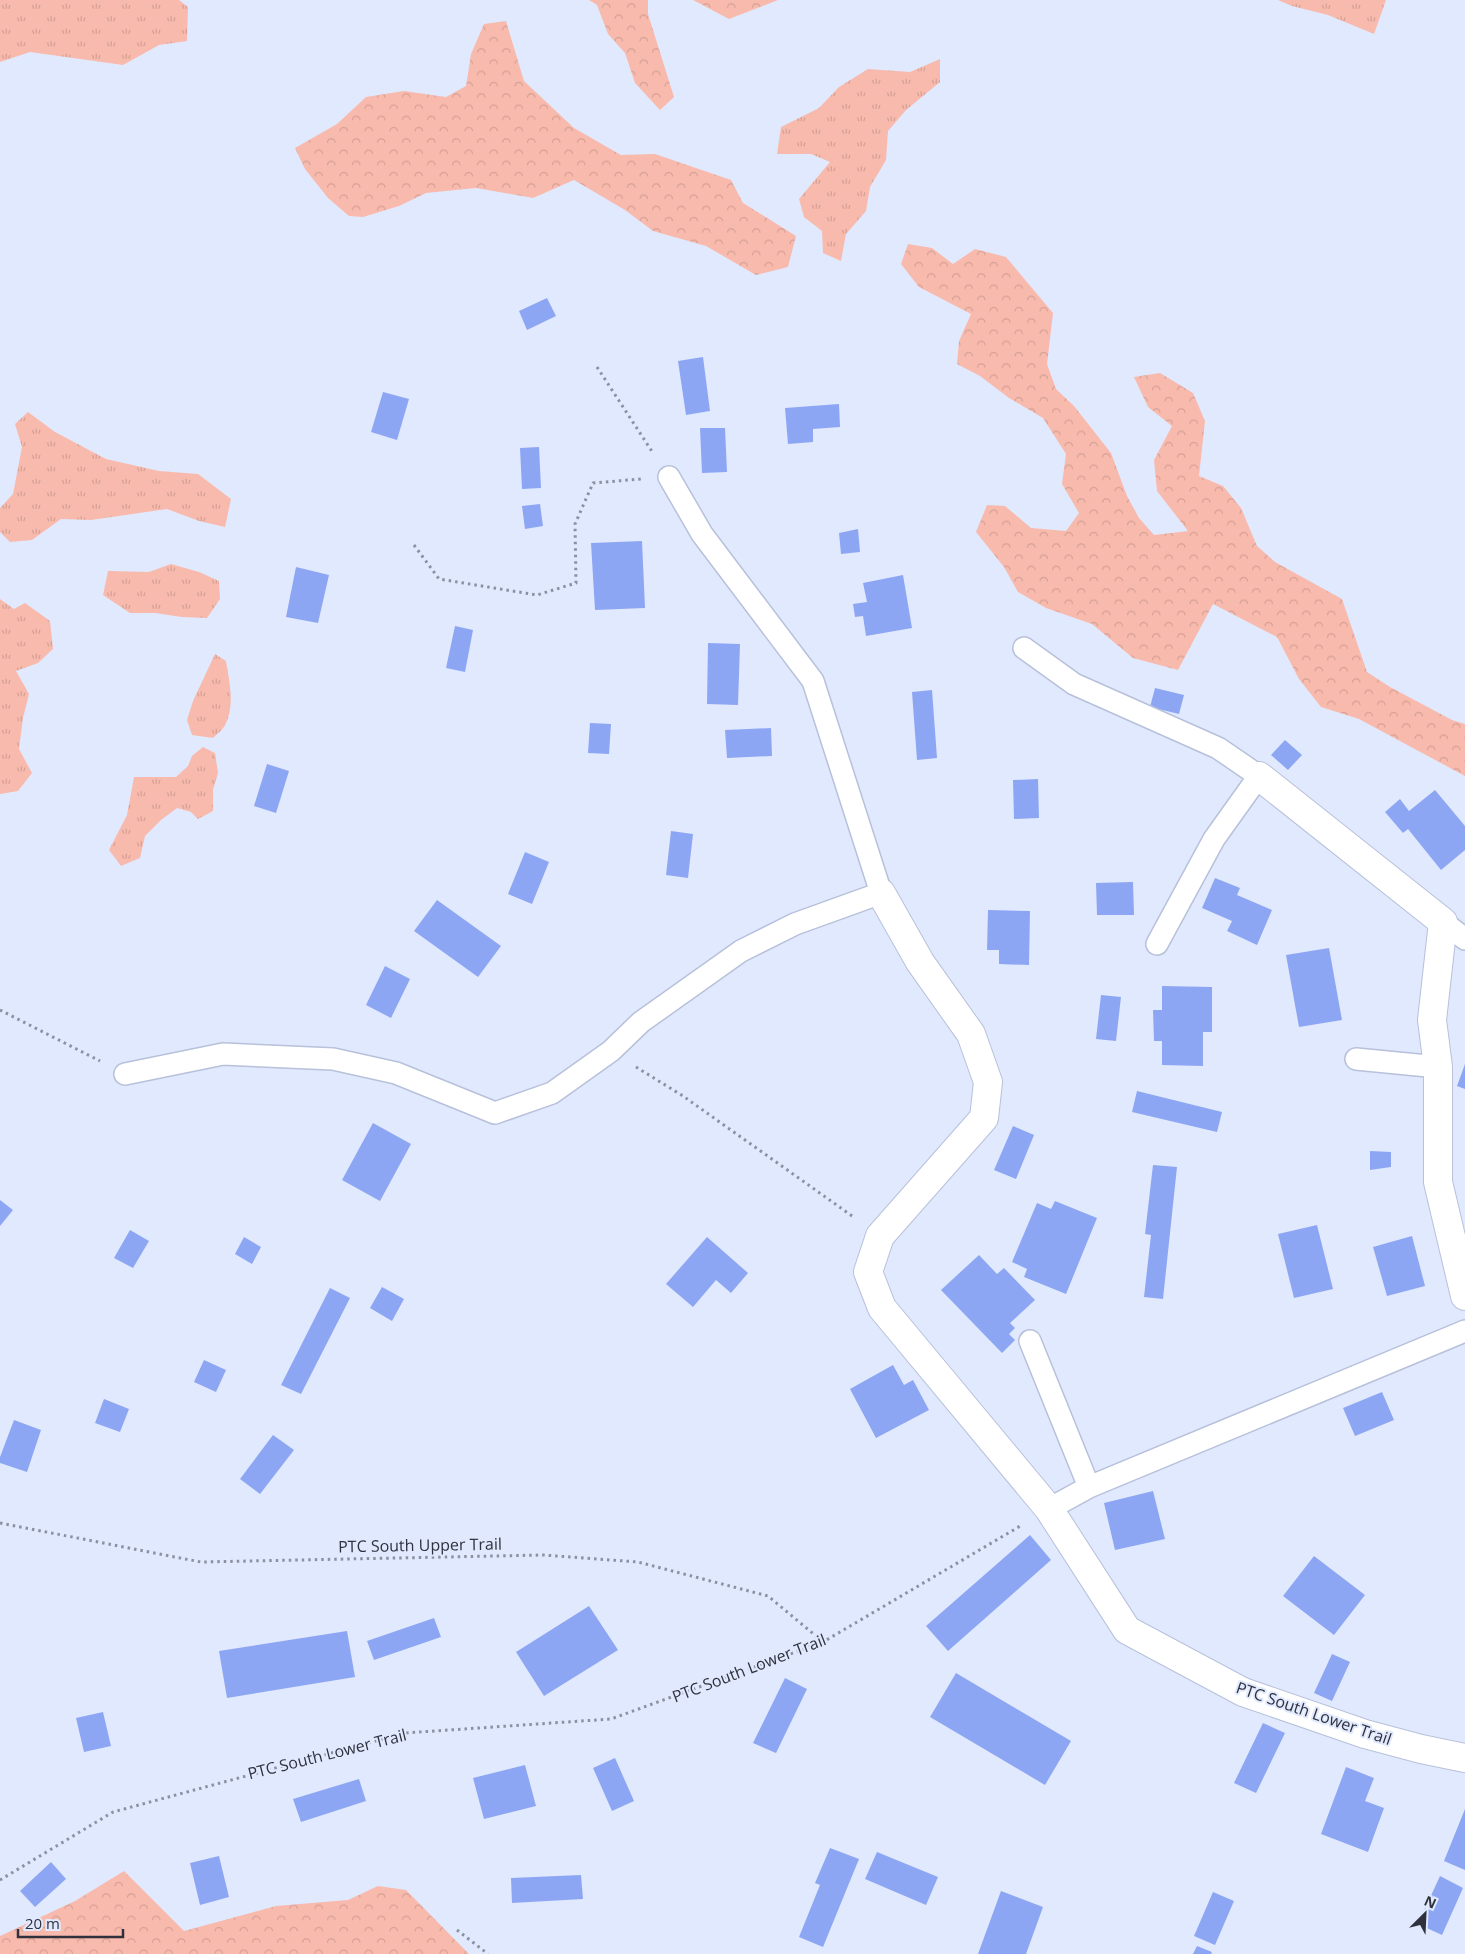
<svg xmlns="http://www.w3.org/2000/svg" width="1465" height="1954" viewBox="0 0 1465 1954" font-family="'Open Sans',sans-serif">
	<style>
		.grass { fill: url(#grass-tufts) }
		.forest { fill: url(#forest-crowns) }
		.building { fill: #8da6f3 }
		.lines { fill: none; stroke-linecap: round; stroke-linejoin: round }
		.lane-casing { stroke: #b7c1da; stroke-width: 24 }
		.street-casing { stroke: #b7c1da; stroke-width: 30 }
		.path { stroke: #8c91a1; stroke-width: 3; stroke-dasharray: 2.5 4; stroke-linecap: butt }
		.lane { stroke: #fff; stroke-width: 21 }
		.street { stroke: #fff; stroke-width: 28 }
		.labels { text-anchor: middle; stroke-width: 4; stroke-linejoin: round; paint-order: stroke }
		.street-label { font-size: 16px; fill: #2f323d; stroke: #e1e9fe }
	</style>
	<defs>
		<pattern id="grass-tufts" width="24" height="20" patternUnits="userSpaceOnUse" patternTransform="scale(1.25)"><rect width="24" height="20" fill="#f8baac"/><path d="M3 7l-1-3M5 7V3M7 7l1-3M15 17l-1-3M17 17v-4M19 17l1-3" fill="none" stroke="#d5a095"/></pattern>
		<pattern id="forest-crowns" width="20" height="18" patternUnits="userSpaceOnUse" patternTransform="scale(1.25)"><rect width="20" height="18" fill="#f8baac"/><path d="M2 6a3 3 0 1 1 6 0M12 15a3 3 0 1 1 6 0" fill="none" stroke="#d5a095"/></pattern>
	</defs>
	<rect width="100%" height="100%" fill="#e1e9fe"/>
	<path class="grass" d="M0,0H179L188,7L187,41L159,45L123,65L30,52L0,62Z
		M1278,0H1386L1374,34L1328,15L1292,6Z
		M940,59V82L906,110L888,131L886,160L870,187L866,211L846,234L841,261L823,253L822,231L804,217L799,199L830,162L811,154H777L781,127L819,108L839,87L868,69L910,72Z
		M28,412L55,432L106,459L159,471L198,474L231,499L225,527L199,521L167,509L91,520L61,519L32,540L10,542L0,532V508L13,494L22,447L15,424Z
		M171,564L199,572L219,581L220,599L207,618L182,617L155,613H130L103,595L108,571L149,572Z
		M0,599L14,609L25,603L50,621L53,649L38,663L16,671L29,694L23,718L19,749L32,773L18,791L0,794Z
		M215,654L226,661C229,680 235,704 226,723C224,729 217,734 213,738L192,735L187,720L193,701Z
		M203,747L215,753L218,773L213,790V811L198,819L191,812L177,808L161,820L145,836L140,858L121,866L109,850L127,815L134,777H176L188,766L192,756Z"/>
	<path class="forest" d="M589,0H648V14L674,97L660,110L635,83L625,53L608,34L597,5Z
		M693,0H778L729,19Z
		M506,21L524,81L574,128L621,155L655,154L731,180L743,203L796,236L788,267L756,275L706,246L653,231L625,210L574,180L533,198L476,188L426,193L399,206L363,217L349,216L328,198L305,169L295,148L337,124L366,97L404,91L446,97L466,86L471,54L484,24Z
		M908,244L932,248L953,264L975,249L1006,257L1053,313L1047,364L1056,389L1074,406L1111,453L1127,496L1139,518L1154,535L1188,531L1157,491L1154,460L1172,426L1148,407L1134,377L1160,373L1193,393L1205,421L1199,476L1223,486L1241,508L1257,546L1275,562L1342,599L1367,672L1390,687L1452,720L1465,724V776L1359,719L1321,707L1299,679L1277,637L1213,604L1178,670L1133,658L1092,624L1046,608L1018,592L1004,567L976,532L987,505L1005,506L1031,528L1066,531L1079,513L1062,484L1066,454L1043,418L1009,398L980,376L957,364L959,341L971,314L919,287L901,264Z
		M124,1871L184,1931L276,1906L348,1900L378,1886L406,1890L469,1954H0V1936L75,1901Z"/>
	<path class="building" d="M547,298L556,316L527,330L519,311Z
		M703,357L710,411L686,415L678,361Z
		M383,392L409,399L397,440L371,432Z
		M839,404L840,427L813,429V442L788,444L785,408Z
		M700,428H725L727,472L702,473Z
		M539,447L541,488L522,489L520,448Z
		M540,504L543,526L525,529L522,506Z
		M858,529L860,552L841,554L839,533Z
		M642,541L645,608L595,610L591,543Z
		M296,567L329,575L318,623L286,617Z
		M903,575L912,628L866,636L863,616L855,617L853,604L867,602L863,583Z
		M455,626L473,630L465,672L446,668Z
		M708,643L740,644L738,705L707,704Z
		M1155,688L1184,695L1179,714L1150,707Z
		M932,690L937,758L917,760L912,692Z
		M590,723L611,724L609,754L588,753Z
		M771,728L772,756L727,758L725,730Z
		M1285,740L1302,755L1288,770L1271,755Z
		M267,764L289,771L276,813L254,806Z
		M1038,779L1039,818L1014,819L1013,780Z
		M1435,790L1465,826V850L1441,870L1408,829L1403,833L1385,812L1400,799L1409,811Z
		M671,831L693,834L688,878L666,875Z
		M525,852L549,862L532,904L508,894Z
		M1215,878L1240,888L1237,895L1272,910L1257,945L1227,931L1232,921L1202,908Z
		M1133,882L1134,915H1097L1096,883Z
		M437,900L501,946L478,977L414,931Z
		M988,910L1030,911L1029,965L999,964V950H987Z
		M1329,948L1342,1020L1299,1027L1286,955Z
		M385,966L410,979L391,1018L366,1005Z
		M1162,986L1212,987V1032H1203V1066L1162,1065V1041H1154L1153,1010H1162Z
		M1101,995L1121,997L1116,1041L1096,1039Z
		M1465,1064V1089L1457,1086Z
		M1137,1091L1222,1112L1217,1132L1132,1112Z
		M373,1123L411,1144L380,1201L342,1180Z
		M1013,1126L1034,1135L1016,1179L994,1170Z
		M1370,1151L1391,1152V1167L1370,1170Z
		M1153,1165L1177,1167L1163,1299L1144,1297L1151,1235L1145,1234Z
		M0,1200L13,1210L0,1226Z
		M1055,1201L1097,1218L1066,1294L1024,1277L1027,1269L1012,1262L1037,1203L1051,1209Z
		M1317,1225L1333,1289L1294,1298L1278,1234Z
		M130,1230L149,1241L133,1268L114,1258Z
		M1412,1236L1425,1286L1387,1296L1373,1247Z
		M244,1237L261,1247L252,1264L235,1254Z
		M707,1237L748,1273L731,1293L716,1280L693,1307L666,1284Z
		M979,1255L997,1274L1004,1268L1035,1300L1010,1323L1015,1328L1009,1334L1015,1340L1002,1353L941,1290Z
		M382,1287L404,1299L392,1321L370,1308Z
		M330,1288L350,1298L301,1394L281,1385Z
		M204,1360L226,1370L216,1392L194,1382Z
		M893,1365L904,1385L913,1380L929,1410L876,1438L850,1389Z
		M1382,1392L1394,1420L1355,1436L1343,1408Z
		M104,1399L129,1409L120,1432L95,1423Z
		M14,1420L41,1430L27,1472L0,1463V1457Z
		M273,1435L294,1450L260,1494L240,1479Z
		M1153,1491L1165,1539L1115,1550L1104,1503Z
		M1030,1535L1051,1560L948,1651L926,1626Z
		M1314,1556L1365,1595L1334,1635L1283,1596Z
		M589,1606L618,1650L544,1696L516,1652Z
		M434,1618L441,1637L374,1660L367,1641Z
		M347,1631L355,1677L227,1698L219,1651Z
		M1332,1654L1350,1662L1332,1701L1314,1693Z
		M956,1673L1071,1741L1045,1785L930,1717Z
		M785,1678L807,1689L776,1753L753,1743Z
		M103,1712L111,1746L84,1752L76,1718Z
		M1263,1723L1285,1733L1256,1793L1234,1783Z
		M615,1758L634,1801L612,1811L593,1768Z
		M525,1765L536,1806L484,1819L473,1778Z
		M1346,1767L1374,1778L1365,1801L1384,1808L1368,1852L1321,1834Z
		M359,1779L366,1801L301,1822L293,1799Z
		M1465,1809V1870L1444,1861Z
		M830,1848L859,1859L823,1947L799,1937L820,1885L815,1883Z
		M877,1852L938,1877L926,1905L865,1879Z
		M219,1856L229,1897L200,1905L190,1863Z
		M51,1862L66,1879L35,1907L20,1891Z
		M581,1875L583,1899L512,1903L511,1878Z
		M1440,1876L1463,1888L1442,1935L1418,1924Z
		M1001,1891L1043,1907L1026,1954H978Z
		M1213,1892L1234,1901L1215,1945L1194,1936Z
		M1197,1946L1212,1952L1211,1954H1193Z"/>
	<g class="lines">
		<g class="lane-casing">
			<path id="lane" d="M1024,648L1074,684L1218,748L1259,776L1214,839L1157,944
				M1443,922L1465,939
				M1356,1059L1438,1067
				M125,1074L223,1054L333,1059L396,1073L495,1113L552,1093L611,1051L641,1022L741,951L795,924L881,893L813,681L702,534L669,477
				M1030,1341L1089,1487
				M1049,1509L1089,1487L1465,1331"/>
		</g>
		<g class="street-casing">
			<path id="street" d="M1259,776L1443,922L1432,1020L1438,1067V1182L1465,1296
				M881,893L920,962L971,1034L988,1082L984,1118L880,1236L868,1272L882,1308L1049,1509L1127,1630L1243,1692L1365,1734L1421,1749L1465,1758"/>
		</g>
		<path class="path" d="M597,367L653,453
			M414,545L439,579L537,595L576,583L575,524L593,483L641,479
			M0,1010L100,1061
			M636,1067L683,1096L855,1218
			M0,1523L201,1562L543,1555L638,1562L768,1596L822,1641
			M0,1880L113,1812L405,1733L611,1719L823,1642L1022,1525
			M457,1930L488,1954"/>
		<use href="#lane" class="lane"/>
		<use href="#street" class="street"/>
	</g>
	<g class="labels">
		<g class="street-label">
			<text transform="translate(420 1545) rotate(-1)" y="6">PTC South Upper Trail</text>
			<text transform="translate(749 1668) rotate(-21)" y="6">PTC South Lower Trail</text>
			<text transform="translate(1314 1713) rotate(19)" y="6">PTC South Lower Trail</text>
			<text transform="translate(327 1754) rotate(-14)" y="6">PTC South Lower Trail</text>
		</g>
	</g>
	<g transform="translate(1425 1914) rotate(24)" stroke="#e1e9fe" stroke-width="4" paint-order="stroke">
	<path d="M0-4L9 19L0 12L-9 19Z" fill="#2f323d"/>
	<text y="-8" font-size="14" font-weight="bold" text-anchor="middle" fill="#2f323d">N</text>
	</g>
	<path d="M18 1929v8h105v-8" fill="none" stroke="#2f323d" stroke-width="2.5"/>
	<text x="25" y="1929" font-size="15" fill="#2f323d" stroke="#e1e9fe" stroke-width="4" paint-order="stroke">20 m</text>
</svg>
